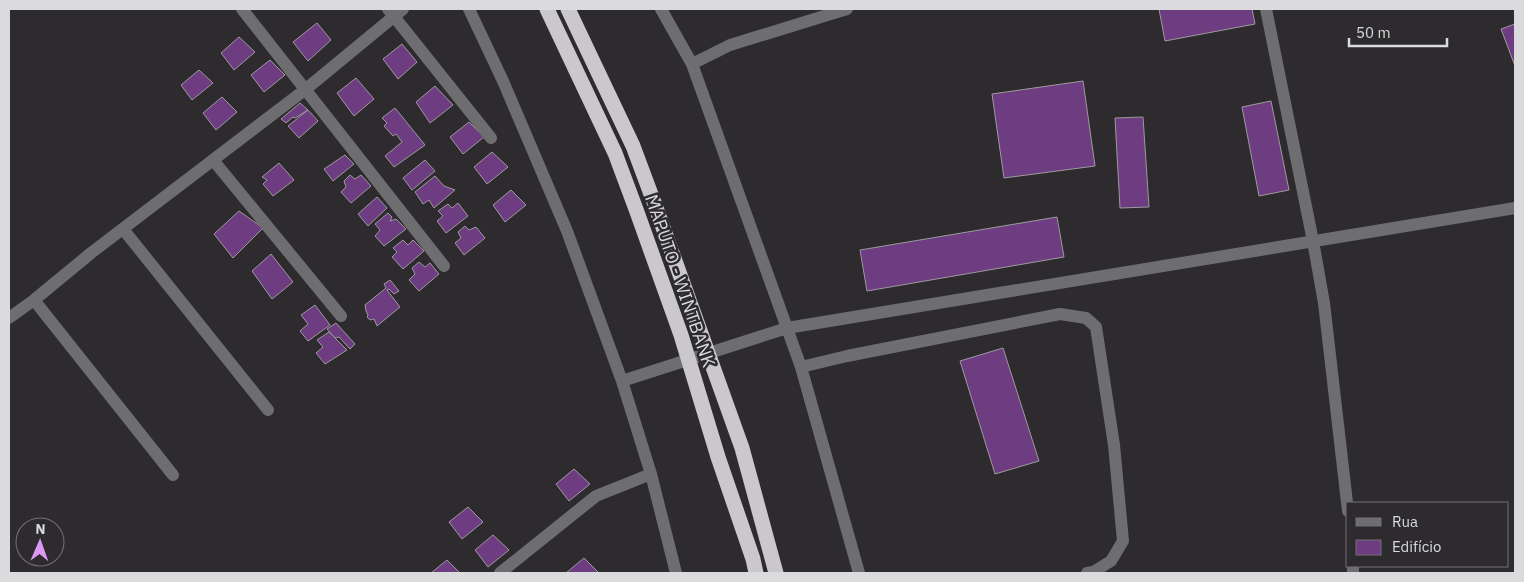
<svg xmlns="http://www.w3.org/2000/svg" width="1524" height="582" viewBox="0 0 1524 582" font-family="'IBM Plex Sans',sans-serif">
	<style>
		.building { fill: #6e3c80; stroke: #9d9b9e }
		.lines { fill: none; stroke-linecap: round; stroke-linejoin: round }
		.minor { stroke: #6e6d6f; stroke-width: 12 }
		.highway { stroke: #cac8cb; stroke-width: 15 }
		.labels { text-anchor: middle; stroke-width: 5; stroke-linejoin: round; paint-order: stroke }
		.street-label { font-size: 18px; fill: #dbdadc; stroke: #2d2b2e }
	</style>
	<rect width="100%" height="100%" fill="#2d2b2e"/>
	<path class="building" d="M1159,9H1252L1255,24L1165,41Z
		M317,23L331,40L308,61L293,42Z
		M1515,24V66L1501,29Z
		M239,37L255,52L234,70L221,53Z
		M402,44L417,62L398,79L383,59Z
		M270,60L285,75L264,92L251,75Z
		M199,70L213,83L192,100L181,85Z
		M356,78L374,99L354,116L337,93Z
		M1083,81L1095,166L1004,178L992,94Z
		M435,86L453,105L430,123L416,102Z
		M222,97L237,112L216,130L203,113Z
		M1271,101L1289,190L1259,196L1242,107Z
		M300,103L308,110L295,118L293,117L286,123L281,119Z
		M395,108L425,145L394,167L385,156L402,142L396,134L393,136L384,126L387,123L382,118Z
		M308,110L318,121L299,138L288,126Z
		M1143,117L1149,207L1120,208L1115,118Z
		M469,122L484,137L463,154L450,137Z
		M492,152L508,167L487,184L474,167Z
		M345,155L354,164L333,181L324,169Z
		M425,160L435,171L412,190L403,178Z
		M279,163L294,180L273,196L263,184L267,180L262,177Z
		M350,175L355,179L361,175L371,186L351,203L341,192L346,187L344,181Z
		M435,176L444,186L455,190L434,208L429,200L423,204L415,192Z
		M511,190L526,205L505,222L493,205Z
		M377,197L387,208L368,226L358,214Z
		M458,203L468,216L446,233L437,221L443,216L438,211L448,204L452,208Z
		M239,211L263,228L233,258L214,234Z
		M388,213L392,217L390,221L396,219L406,229L384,246L375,236L380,230L375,224Z
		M1057,217L1064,257L867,291L860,250Z
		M465,226L469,230L476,227L485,238L464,255L455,243L461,238L458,232Z
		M403,240L408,245L413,240L424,251L403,269L392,257L397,252L393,248Z
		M271,254L293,282L272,299L252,271Z
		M419,262L425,267L430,263L439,274L419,291L409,280L415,274L412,268Z
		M390,280L399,291L394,294L389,289L387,290L400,307L377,326L374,319L370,320L367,317L368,315L366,311L365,305L386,288L384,284Z
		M315,305L330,325L308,341L300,331L308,324L301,315Z
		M336,323L355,344L350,349L339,337L335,338L327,329Z
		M329,332L347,350L325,364L316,353L323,347L317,340Z
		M1003,348L1039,461L995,474L960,361Z
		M574,469L590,484L569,501L556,484Z
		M468,507L483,522L462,539L449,522Z
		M493,535L509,550L488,567L475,550Z
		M584,558L599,573H566Z
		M447,560L460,573H431Z"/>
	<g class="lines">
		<path class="minor" d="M242,9L444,266
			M388,9L491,138
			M469,9L503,81L567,231L622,381L651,474L676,573
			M661,9L692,64L801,367L859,573
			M1266,9L1313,241L1324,303L1348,511
			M692,64L730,45L847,9
			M213,160L341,316
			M123,229L268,410
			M34,300L173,475
			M9,318L34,300L91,253L306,89L403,9
			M801,367L847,356L1060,314L1086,318L1096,327L1114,445L1123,541L1111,561L1093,572L1087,573
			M622,381L787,328L1515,208
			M1353,566V573
			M500,573L596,496L651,474"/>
		<path class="highway" d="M547,9L615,153L637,212L681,335L718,457L753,559L756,573
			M568,9L633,146L655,205L742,448L776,573"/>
	</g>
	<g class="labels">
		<g class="street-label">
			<text transform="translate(680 281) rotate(71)" y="6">MAPUTO - WINTBANK</text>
		</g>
	</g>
	<rect width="1524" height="582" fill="none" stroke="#dbdadc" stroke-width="20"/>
	<rect x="1346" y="502" width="162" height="65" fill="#2d2b2e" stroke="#737174"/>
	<rect x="1356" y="518" width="25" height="8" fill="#6e6d6f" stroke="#737174"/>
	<text x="1392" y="527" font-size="15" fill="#dbdadc">Rua</text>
	<rect x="1356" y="540" width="25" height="15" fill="#6e3c80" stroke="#737174"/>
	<text x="1392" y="552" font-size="15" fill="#dbdadc">Edifício</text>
	<g transform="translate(40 542) rotate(2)"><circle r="24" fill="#2d2b2e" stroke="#737174"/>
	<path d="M0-4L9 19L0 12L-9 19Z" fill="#dc99f4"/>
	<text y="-8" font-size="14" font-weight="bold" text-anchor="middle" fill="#dbdadc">N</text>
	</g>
	<path d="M1349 38v8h98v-8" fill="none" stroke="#dbdadc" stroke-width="2.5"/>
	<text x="1356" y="38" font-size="15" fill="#dbdadc" stroke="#2d2b2e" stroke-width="4" paint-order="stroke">50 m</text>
</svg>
